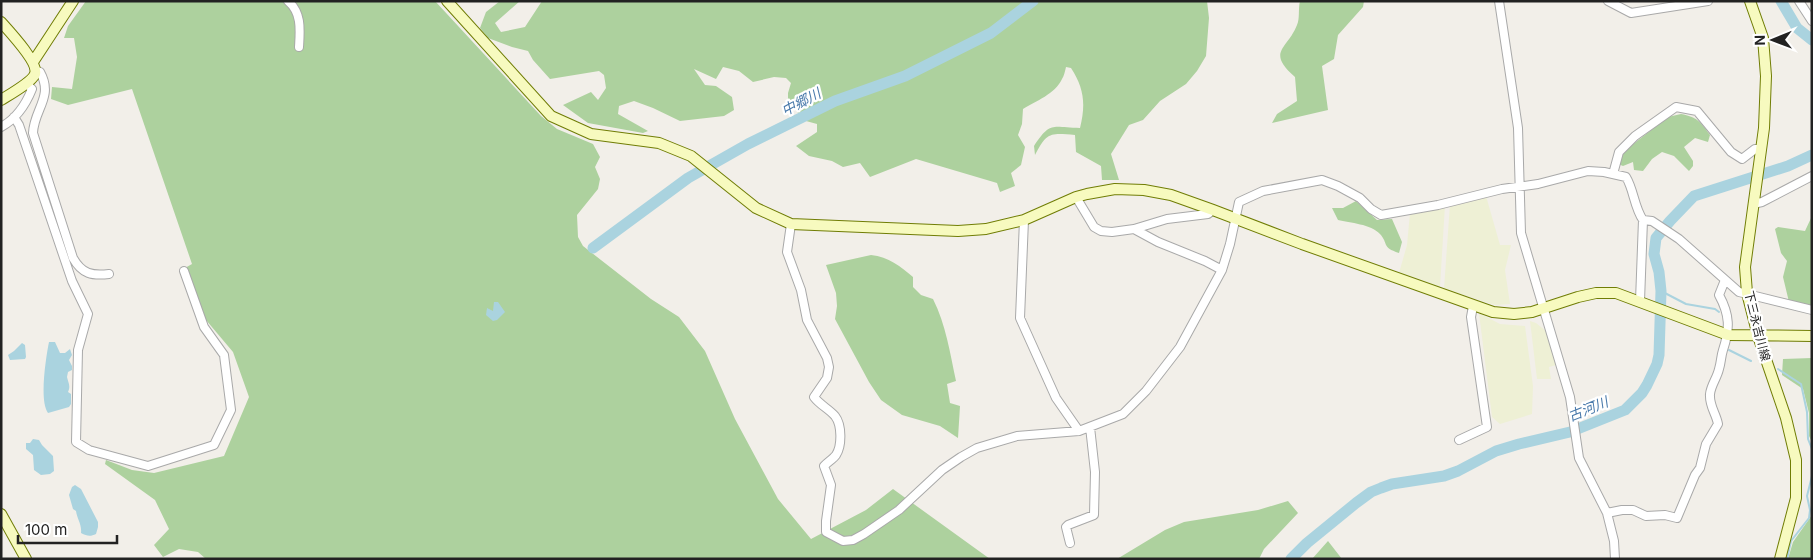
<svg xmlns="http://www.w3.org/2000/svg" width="1813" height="560" viewBox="0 0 1813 560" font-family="Inter,'Noto Sans JP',sans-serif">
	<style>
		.farmland { fill: #eef0d5 }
		.forest { fill: #add19e }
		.water { fill: #aad3df }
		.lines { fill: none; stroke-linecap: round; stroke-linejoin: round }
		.stream { stroke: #aad3df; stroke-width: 2 }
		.river { stroke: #aad3df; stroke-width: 11 }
		.street-casing { stroke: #a9a9a9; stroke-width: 10 }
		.secondary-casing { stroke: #707d05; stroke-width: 12 }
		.street { stroke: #fff; stroke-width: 8 }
		.secondary { stroke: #f7fabf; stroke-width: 10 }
		.labels { text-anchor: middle; stroke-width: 4.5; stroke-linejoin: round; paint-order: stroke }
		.street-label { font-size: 12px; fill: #222; stroke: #fff }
		.water-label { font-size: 14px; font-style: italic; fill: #4a7aab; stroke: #fff }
	</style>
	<rect width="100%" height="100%" fill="#f2efe9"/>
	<path class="farmland" d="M1486,196L1500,245H1511L1505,270L1510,304L1495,305L1444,289L1450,204Z
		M1445,205L1440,287L1399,273L1407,245L1410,213Z
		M1479,313L1500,324L1525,326L1533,386L1532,414L1500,424L1492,417Z
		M1530,321L1536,323L1546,331L1556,365L1549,367L1551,379H1537Z"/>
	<path class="forest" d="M86,1H435L541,116L557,129L593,144L600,157L595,167L600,179L598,189L577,215L578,237L583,246L651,299L679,317L705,351L735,419L778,499L811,539L866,510L893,489L990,559H206L198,552L179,549L163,557L154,545L169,529L155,500L105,464L106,460L132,470L154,473L224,456L249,397L233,352L206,320L198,306L185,268L192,264L132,89L68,105L51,99L52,87L72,89L77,57L74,38H64L68,26Z
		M500,1H520L495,23L501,32L525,27L542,1H1207L1209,18L1206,56L1197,71L1186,84L1160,101L1143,120L1129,125L1111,154L1119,180H1102L1101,166L1076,152L1075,135C1050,133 1047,132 1035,155L1034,146C1051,120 1053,128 1080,128C1086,104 1084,88 1071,68L1066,67C1065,71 1064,76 1062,79C1055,94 1036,101 1023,109L1022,124L1018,135L1025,147L1021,165L1011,173L1015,186L1000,192L997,183L916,159L870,177L860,163L843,167L832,161L809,156L796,146L817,132V124L806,121L788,102V93L791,83L786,78L774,77L753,82L739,71L723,67L716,79L694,69L705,85L716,86L732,97L734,110L724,116L680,121L653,108L634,101L619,106L618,114L648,131L643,133L588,123L563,105L591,92L598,100L606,88L604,75L599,71L550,79L533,60L528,51L512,47L488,38L480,28L486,12Z
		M1300,1H1364L1363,7L1338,35L1334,59L1322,66L1328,110L1272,123L1277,114L1297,101L1295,77C1266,51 1287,50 1297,25C1300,19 1298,9 1300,1Z
		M1681,114C1697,117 1701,122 1710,135L1708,142L1695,138L1684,147L1693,161V166L1689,171L1674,156L1662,152L1652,159L1643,171L1634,170L1633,162L1623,166L1618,164L1623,153L1632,145L1668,117Z
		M1356,201L1377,220L1392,219L1402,242L1399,253C1381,247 1389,244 1380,234C1371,224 1350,223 1338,220L1332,208H1343Z
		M1812,216V308L1789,302L1783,277L1787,261L1781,253L1775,229L1778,227L1805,231Z
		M871,255C889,257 900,266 913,277V287L921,295L933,299C946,325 950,353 956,381L947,384L950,403L960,406L958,438L940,426L902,415L881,400L869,382L835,319L837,306L836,293L826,265Z
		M1812,358V442L1809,436V413L1803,389L1782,375L1783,359Z
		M1288,501L1298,513L1264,549L1259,559H1117L1165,530L1184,522L1258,510Z
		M1812,515V559H1788L1793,542Z
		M1328,541L1342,559H1312Z"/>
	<path class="water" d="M494,302H498L505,312L497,320L493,321L486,315L487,308L493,311Z
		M49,342H55L60,353H65L70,349L72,355L69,360L72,366V370L68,372L67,377C68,382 71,386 68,392L71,394V404L69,407L48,413C39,401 46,357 49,342Z
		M22,343L25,345L26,357L25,359L10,360L8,355L14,351Z
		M33,439L39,440L42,445L53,456L54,471L50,474L41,475L34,470L33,455L26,449V443H30Z
		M75,485L81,489L98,522V527L96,534C90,537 87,536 81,533C82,524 77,519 76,511L73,509L69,495L72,487Z"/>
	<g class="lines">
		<path class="stream" d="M1661,291L1686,304L1715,309L1719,312
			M1729,350L1751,361
			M1778,369L1801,384L1807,412L1808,439L1812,449
			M1787,559L1791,541L1809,518L1810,510L1807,496L1812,476"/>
		<path class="river" d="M1781,1L1797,28L1812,40
			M593,248L688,178L748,144L835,101L905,76L991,33L1033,1
			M1291,559L1307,543L1356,503L1371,492L1381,488L1392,484L1444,476L1458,471L1496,451L1519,444L1570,432L1625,410L1642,393L1647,385L1657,364L1659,355L1661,291L1659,272L1654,254L1656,238L1670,221L1694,196L1788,166L1812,155"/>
		<g class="street-casing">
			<path id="street" d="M288,1C302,13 300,30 299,47
				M1499,1L1518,128L1521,233L1570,397L1579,458L1607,513L1614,541L1615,559
				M1608,1L1631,13L1708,1
				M1799,1L1812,21
				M36,71L40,72C54,97 34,109 33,133L73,258C82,274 92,276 109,274
				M14,117L19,125L72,281L88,314L78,350L76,442L89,450L148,466L214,445L231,410L224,355L204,327L184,271
				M1,127C16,119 26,104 32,89L26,83
				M1613,174L1619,152L1635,136L1676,107L1697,111L1731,152L1742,159L1755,149H1761
				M1076,197L1094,227L1101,231L1112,232L1134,229L1158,242L1205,261L1222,270
				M1753,204L1762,202L1812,176
				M1024,220L1020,318L1056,398L1079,431
				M791,224L787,252L801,290L807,320L827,358L829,367L827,378L814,397C820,405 829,409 835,416C842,425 842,446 836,455C833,459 828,462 824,466L831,485L826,521V532L843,541L853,540L864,534L899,510L942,470L961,457L977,448L1017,436L1079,431L1123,414L1146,391L1180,347L1222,270L1230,244L1239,202L1263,191L1322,180L1338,186L1360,198L1371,209L1381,215L1438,205L1502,189L1538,184L1588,171L1604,172L1626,177C1634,190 1634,207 1643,220L1652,221L1679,239L1739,292L1812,310
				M1134,229L1167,219L1208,214L1213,210
				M1640,301L1643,220
				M1459,440L1487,427L1471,317L1473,306
				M1607,513L1622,510H1633L1646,516L1665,515L1677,518L1695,475L1700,468L1706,444L1718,424C1716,413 1709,406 1710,394C1711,385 1717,378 1719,369C1721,363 1721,356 1723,350C1730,329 1730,315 1719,295L1725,280
				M1070,543L1066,527L1068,525L1094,515L1095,472L1090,427"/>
		</g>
		<g class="secondary-casing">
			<path id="secondary" d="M447,1L551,116L591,134L659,143L691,156L756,208L791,224L958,231L986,229L1024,220L1076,197L1087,194L1115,189L1144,190L1171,195L1213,210L1302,244L1493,312L1514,314L1532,312L1578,297L1596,293H1616L1728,335L1812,336
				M1750,1L1763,38L1766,76L1764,128L1745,267L1747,293L1758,336L1786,418L1796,460V498L1780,559
				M1,22C9,31 39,63 35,74C32,82 9,95 1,100
				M33,62L73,1
				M1,514L26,559"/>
		</g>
		<use href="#street" class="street"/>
		<use href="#secondary" class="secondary"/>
	</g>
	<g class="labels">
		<g class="street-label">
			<text transform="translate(1757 326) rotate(76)" y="4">下三永吉川線</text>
		</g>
		<g class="water-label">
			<text transform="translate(801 102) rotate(-28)" y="5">中郷川</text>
			<text transform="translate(1588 409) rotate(-22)" y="5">古河川</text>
		</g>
	</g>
	<rect width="1813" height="560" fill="none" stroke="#222222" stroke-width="5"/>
	<g transform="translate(1773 40) rotate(269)" stroke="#ffffff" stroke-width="4" paint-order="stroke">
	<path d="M0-4L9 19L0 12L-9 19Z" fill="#222222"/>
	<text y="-8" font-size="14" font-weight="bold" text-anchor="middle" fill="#222222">N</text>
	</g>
	<path d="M18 535v8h99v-8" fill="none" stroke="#222222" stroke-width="2.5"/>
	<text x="25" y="535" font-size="15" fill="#222222" stroke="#ffffff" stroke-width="4" paint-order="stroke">100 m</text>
</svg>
